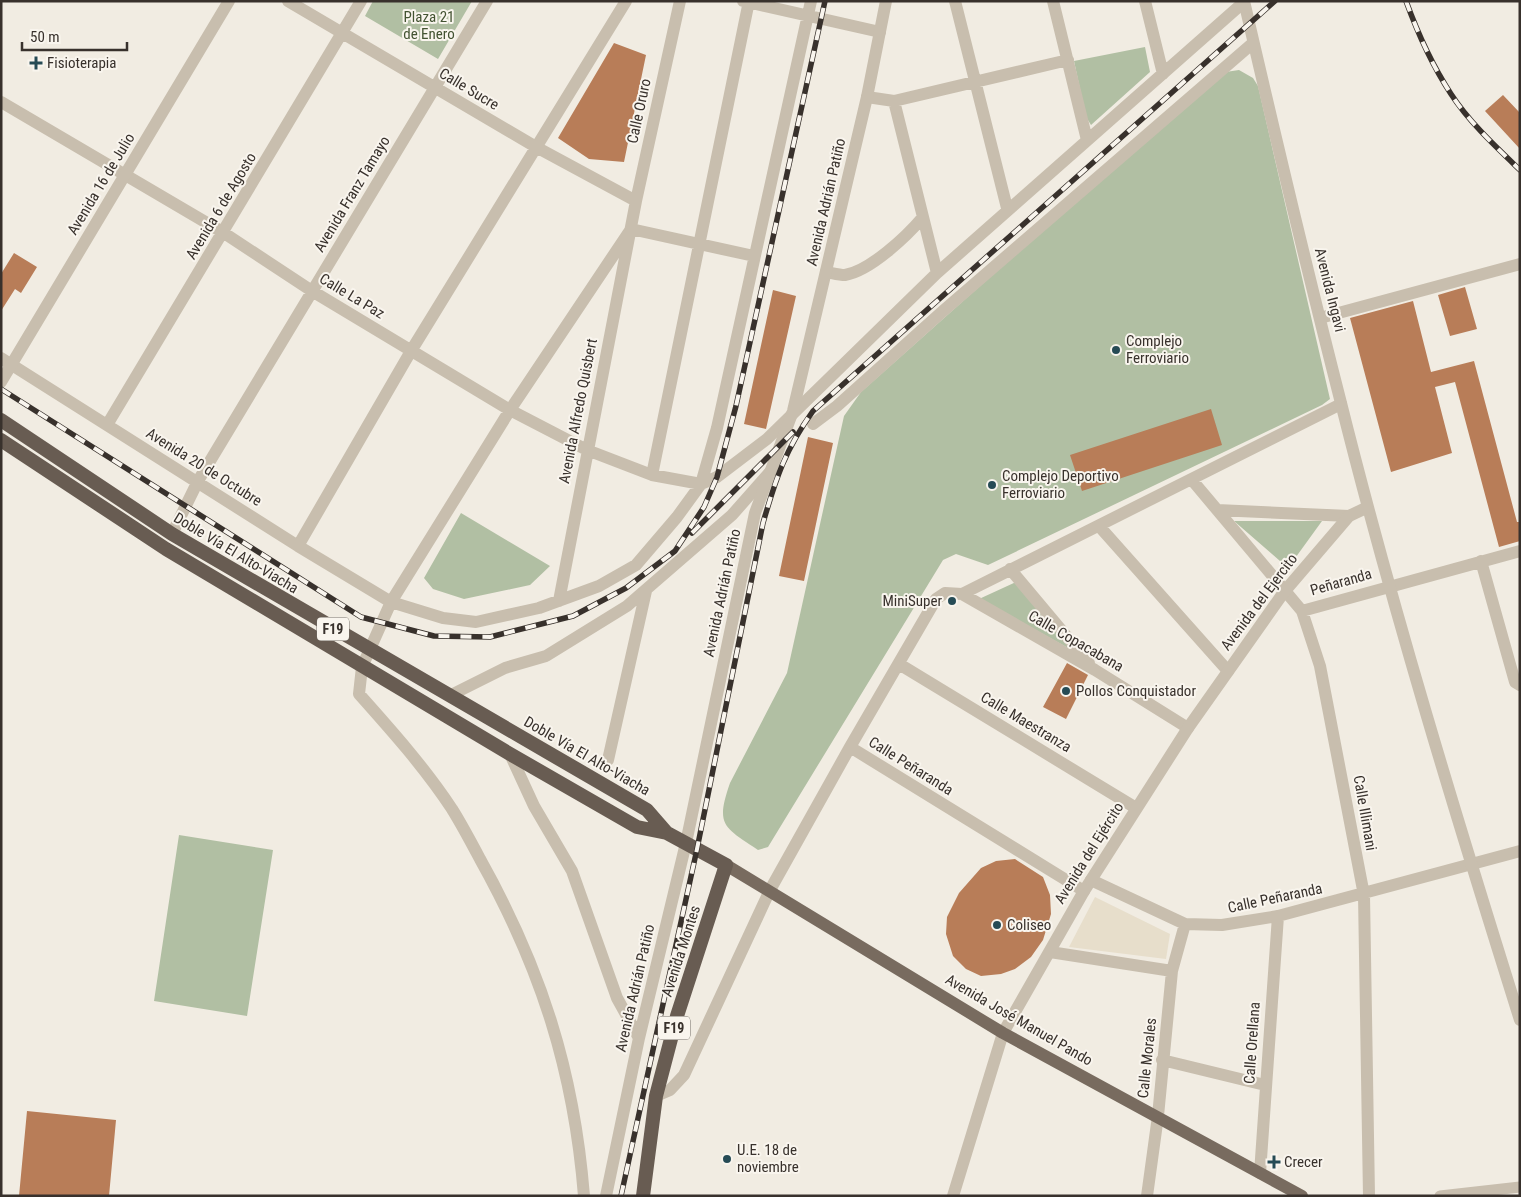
<svg xmlns="http://www.w3.org/2000/svg" width="1521" height="1197" viewBox="0 0 1521 1197" font-family="'Roboto Condensed',sans-serif">
	<style>
		.green { fill: #b1bfa3 }
		.plaza { fill: #e7decb }
		.building { fill: #b87d58 }
		.lines { fill: none; stroke-linecap: round; stroke-linejoin: round }
		.pedestrian { stroke: #c8beae; stroke-width: 11 }
		.minor { stroke: #c8beae; stroke-width: 12 }
		.tertiary { stroke: #c8beae; stroke-width: 12 }
		.primary { stroke: #786b5f; stroke-width: 12 }
		.trunk { stroke: #685c52; stroke-width: 14 }
		.rail-casing { stroke: #38312c; stroke-width: 5.5 }
		.rail { stroke: #f9f5ee; stroke-width: 4; stroke-dasharray: 11; stroke-linecap: butt }
		.poi-dot { fill: #264b55; stroke: #f9f5ee; stroke-width: 2 }
		.labels { text-anchor: middle; stroke-width: 4; stroke-linejoin: round; paint-order: stroke }
		.shield { fill: #f9f5ee; stroke: #726c66; stroke-width: 1 }
		.shield-label { font-size: 14px; font-weight: bold; fill: #38312c }
		.park-label { font-size: 15px; fill: #435332; stroke: #f9f5ee }
		.poi-label { font-size: 15px; fill: #38312c; stroke: #f9f5ee; text-anchor: start }
		.street-label { font-size: 15px; fill: #38312c; stroke: #f9f5ee }
	</style>
	<rect width="100%" height="100%" fill="#f1ece2"/>
	<path class="green" d="M373,1H472L438,59L365,16Z
		M1145,47L1150,72L1091,125L1086,117L1074,61Z
		M1239,70L1253,78L1258,86L1330,399L1322,405L988,565L956,554L943,560L768,847L758,850C724,827 715,826 730,783L787,673L844,416L861,392L1219,73Z
		M461,513L550,566L530,585L464,599L433,589L424,578Z
		M1234,521H1322L1288,568Z
		M1016,582L1079,654L979,599Z
		M179,835L273,850L247,1016L154,1001Z"/>
	<path class="plaza" d="M1095,897L1170,934L1166,959L1069,947Z"/>
	<path class="building" d="M614,43L646,55L624,162L589,159L558,138Z
		M1503,95L1520,113V149L1485,111Z
		M14,253L37,267L21,293L15,289L1,311V274Z
		M1465,287L1477,329L1450,336L1438,295Z
		M773,290L796,296L766,429L744,424Z
		M1413,301L1431,372L1474,361L1517,522H1520V541L1499,547L1455,382L1435,387L1452,453L1391,472L1350,318Z
		M1211,409L1222,445L1082,491L1070,455Z
		M808,437L833,443L804,581L779,576Z
		M1067,663L1088,675L1066,719L1043,707Z
		M1015,859L1043,877L1050,895L1051,914L1043,940L1031,957L1015,969L1001,974L981,976L966,969L953,956L946,934L947,917L959,893L981,868L996,861Z
		M27,1111L116,1120L109,1196H19Z"/>
	<g class="lines">
		<path class="pedestrian" d="M1440,1196L1520,1187"/>
		<path class="minor" d="M288,1L536,147L636,201
			M743,1L880,32
			M955,1L1007,208
			M1053,1L1087,140
			M1145,1L1163,74
			M867,97L894,101L1068,60
			M894,101L937,273
			M1,102L224,233L312,291L510,410L587,450L652,475L701,484L717,477L767,439L937,273L1244,2
			M631,229L754,256
			M826,272C832,273 839,275 845,275C870,271 907,236 923,217
			M1,358L298,546L391,602L443,618L476,622L539,608L599,586L636,565L677,517L701,484L717,428L811,1
			M813,424L837,406L943,311L1253,43
			M107,425L361,1
			M652,475L749,1
			M1192,480L1302,611L1320,666L1364,895L1369,1196
			M1217,510L1349,516
			M1099,526L1228,671
			M172,534L198,481L487,1
			M298,546L411,351L626,1
			M1481,561L1515,682L1520,685
			M1010,569L1089,663
			M962,594L1341,404
			M559,601L636,201L680,1
			M1302,611L1520,551
			M899,664L1136,808
			M451,695L505,668L546,656L627,606L732,515L770,472
			M850,747L1084,891L1091,880L1185,924L1222,925L1278,916L1520,851
			M510,754L534,806L572,871L617,998L639,1038
			M608,760L646,591
			M1050,952L1172,971
			M1162,1060L1265,1085
			M656,1096L670,1090L684,1075L770,890L850,747L936,599L945,593L962,594L1095,670L1188,728
			M1260,1173L1278,916
			M584,1196C574,1071 541,968 480,859C471,842 462,825 452,809C425,768 392,731 359,694L362,667L391,602L510,410L631,229
			M606,1196L639,1038L686,843
			M953,1196L1003,1033
			M1147,1196L1158,1116L1172,971L1185,924"/>
		<path class="tertiary" d="M1244,1C1275,135 1307,270 1341,403C1393,611 1456,816 1520,1020
			M1320,318L1520,264
			M1,382L229,1
			M686,843L755,513L793,411L867,97L886,1
			M1091,880L1188,728L1284,592L1349,516L1368,507
			M1003,1033L1084,891"/>
		<path class="primary" d="M726,865L1003,1033L1302,1196"/>
		<path class="trunk" d="M1,420L172,534L647,810L667,833
			M1,440L166,549L510,754L637,827L667,833L726,865L677,1016L656,1096L643,1196"/>
		<g class="rail-casing">
			<path id="rail" d="M1406,1C1418,34 1432,65 1451,94C1469,122 1496,147 1520,170
				M1,389L361,617L434,636L490,637L573,616L626,588L675,551L704,507L717,477L736,406L825,1
				M692,533L793,432
				M621,1196L697,849L763,523C776,478 785,450 813,411L1275,1"/>
		</g>
		<use href="#rail" class="rail"/>
	</g>
	<g class="poi-dot">
		<path d="M33.5 55.5h5v5h5v5h-5v5h-5v-5h-5v-5h5z"/>
		<circle cx="1116" cy="350" r="5"/>
		<circle cx="992" cy="485" r="5"/>
		<circle cx="952" cy="601" r="5"/>
		<circle cx="1066" cy="691" r="5"/>
		<circle cx="997" cy="925" r="5"/>
		<circle cx="727" cy="1159" r="5"/>
		<path d="M1271.5 1154.5h5v5h5v5h-5v5h-5v-5h-5v-5h5z"/>
	</g>
	<g class="labels">
		<g class="shield">
			<rect x="317" y="617.5" width="32" height="23" rx="4"/>
			<rect x="658" y="1016.5" width="32" height="23" rx="4"/>
		</g>
		<g class="shield-label">
			<text x="333" y="634">F19</text>
			<text x="674" y="1033">F19</text>
		</g>
		<g class="park-label">
			<text x="429" y="22">Plaza 21<tspan x="429" dy="17">de Enero</tspan></text>
		</g>
		<g class="poi-label">
			<text x="47" y="68">Fisioterapia</text>
			<text x="1126" y="346">Complejo<tspan x="1126" dy="17">Ferroviario</tspan></text>
			<text x="1002" y="481">Complejo Deportivo<tspan x="1002" dy="17">Ferroviario</tspan></text>
			<text x="942" y="606" text-anchor="end">MiniSuper</text>
			<text x="1076" y="696">Pollos Conquistador</text>
			<text x="1007" y="930">Coliseo</text>
			<text x="737" y="1155">U.E. 18 de<tspan x="737" dy="17">noviembre</tspan></text>
			<text x="1284" y="1167">Crecer</text>
		</g>
		<g class="street-label">
			<text transform="translate(469 89) rotate(31)" y="5">Calle Sucre</text>
			<text transform="translate(639 111) rotate(-78)" y="5">Calle Oruro</text>
			<text transform="translate(101 184) rotate(-59)" y="5">Avenida 16 de Julio</text>
			<text transform="translate(352 194) rotate(-59)" y="5">Avenida Franz Tamayo</text>
			<text transform="translate(826 202) rotate(-77)" y="5">Avenida Adrián Patiño</text>
			<text transform="translate(221 206) rotate(-59)" y="5">Avenida 6 de Agosto</text>
			<text transform="translate(1330 290) rotate(76)" y="5">Avenida Ingavi</text>
			<text transform="translate(352 296) rotate(31)" y="5">Calle La Paz</text>
			<text transform="translate(578 411) rotate(-79)" y="5">Avenida Alfredo Quisbert</text>
			<text transform="translate(204 467) rotate(32)" y="5">Avenida 20 de Octubre</text>
			<text transform="translate(236 553) rotate(31)" y="5">Doble Vía El Alto-Viacha</text>
			<text transform="translate(1341 582) rotate(-16)" y="5">Peñaranda</text>
			<text transform="translate(722 593) rotate(-78)" y="5">Avenida Adrián Patiño</text>
			<text transform="translate(1259 602) rotate(-53)" y="5">Avenida del Ejercito</text>
			<text transform="translate(1076 641) rotate(30)" y="5">Calle Copacabana</text>
			<text transform="translate(1026 722) rotate(31)" y="5">Calle Maestranza</text>
			<text transform="translate(587 756) rotate(30)" y="5">Doble Vía El Alto-Viacha</text>
			<text transform="translate(911 766) rotate(32)" y="5">Calle Peñaranda</text>
			<text transform="translate(1365 813) rotate(80)" y="5">Calle Illimani</text>
			<text transform="translate(1089 853) rotate(-58)" y="5">Avenida del Ejército</text>
			<text transform="translate(1275 898) rotate(-12)" y="5">Calle Peñaranda</text>
			<text transform="translate(681 951) rotate(-72)" y="5">Avenida Montes</text>
			<text transform="translate(635 988) rotate(-77)" y="5">Avenida Adrián Patiño</text>
			<text transform="translate(1019 1020) rotate(30)" y="5">Avenida José Manuel Pando</text>
			<text transform="translate(1252 1043) rotate(-86)" y="5">Calle Orellana</text>
			<text transform="translate(1147 1058) rotate(-84)" y="5">Calle Morales</text>
		</g>
	</g>
	<rect width="1521" height="1197" fill="none" stroke="#38312c" stroke-width="5"/>
	<path d="M22 42v8h105v-8" fill="none" stroke="#38312c" stroke-width="2.5"/>
	<text x="30" y="42" font-size="15" fill="#38312c" stroke="#f9f5ee" stroke-width="4" paint-order="stroke">50 m</text>
</svg>
